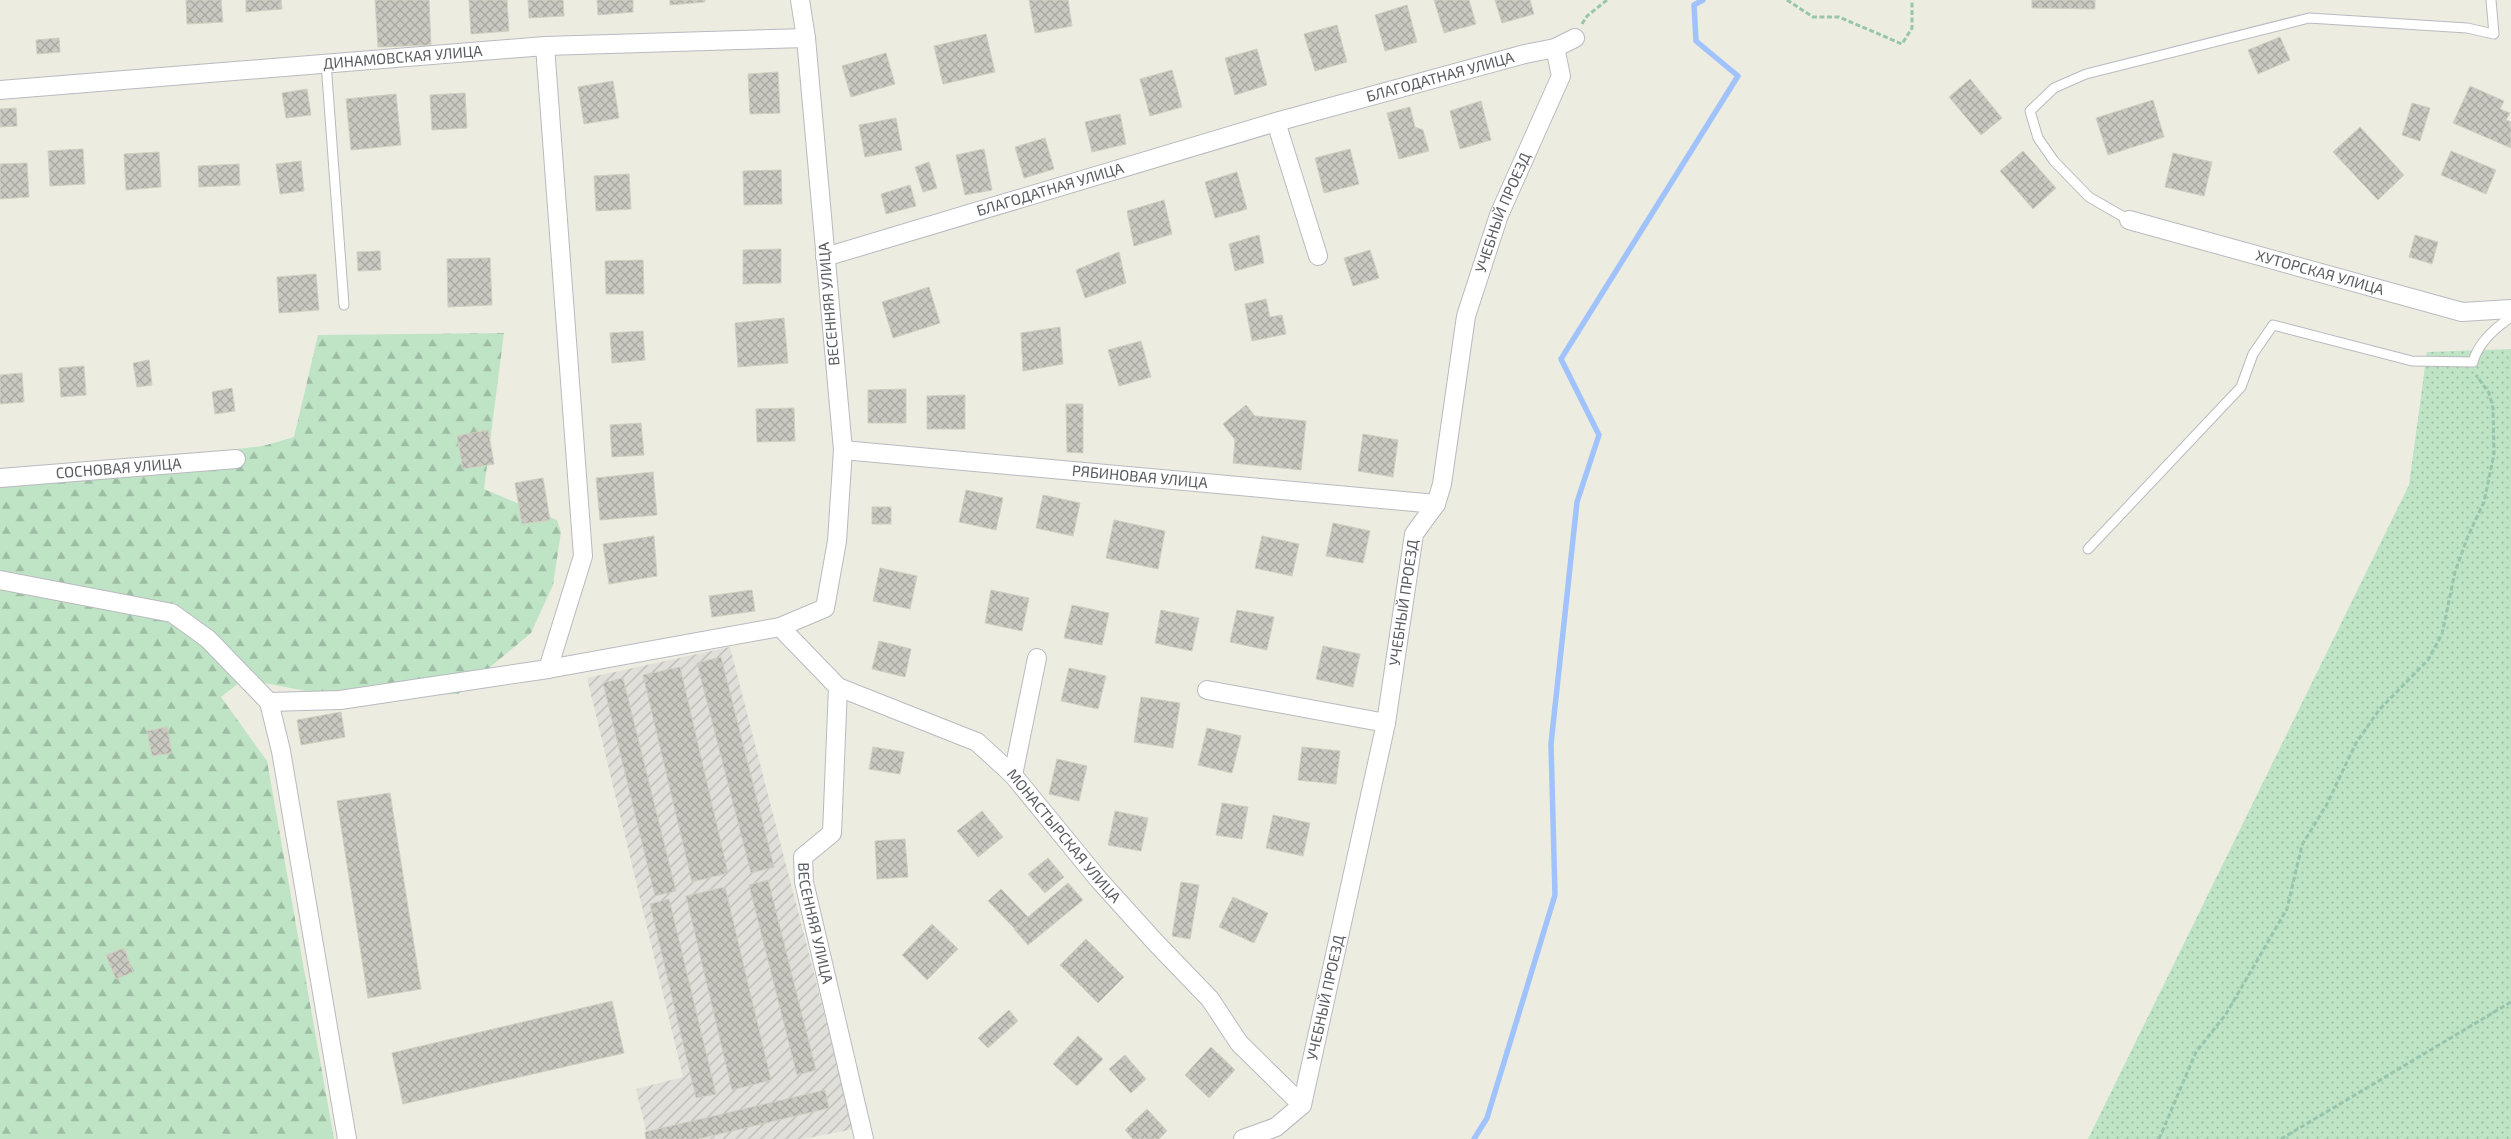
<svg xmlns="http://www.w3.org/2000/svg" width="2511" height="1139" viewBox="0 0 2511 1139" font-family="'Exo 2',sans-serif">
	<style>
		.industrial { fill: url(#industrial-furrows) }
		.grass { fill: url(#grass-dots) }
		.forest { fill: url(#forest-firs) }
		.lines { fill: none; stroke-linecap: round; stroke-linejoin: round }
		.stream { stroke: #a1c3fd; stroke-width: 5.5 }
		.building { fill: url(#building-cross-hatch); stroke: #d1cfc0 }
		.service-casing { stroke: #b9bac0; stroke-width: 11 }
		.minor-casing { stroke: #b9bac0; stroke-width: 20 }
		.path { stroke: #97c5ad; stroke-width: 3; stroke-dasharray: 5 2.5; stroke-linecap: butt }
		.service { stroke: #fff; stroke-width: 9 }
		.minor { stroke: #fff; stroke-width: 18 }
		.labels { text-anchor: middle; stroke-width: 4; stroke-linejoin: round; paint-order: stroke }
		.street-label { font-size: 15px; fill: #5a5c62; stroke: #fff }
	</style>
	<defs>
		<pattern id="industrial-furrows" width="10" height="10" patternUnits="userSpaceOnUse" patternTransform="scale(1.25)"><rect width="10" height="10" fill="#e0dfd9"/><path d="M-1 1l2-2M0 10L10 0M9 11l2-2" fill="none" stroke="#b9b8b3"/></pattern>
		<pattern id="grass-dots" width="8" height="8" patternUnits="userSpaceOnUse" patternTransform="scale(1.25)"><rect width="8" height="8" fill="#bee4c5"/><path d="M2 2h.1M6 6h.1" fill="none" stroke="#9dbca3" stroke-width="1.8" stroke-linecap="round"/></pattern>
		<pattern id="forest-firs" width="22" height="20" patternUnits="userSpaceOnUse" patternTransform="scale(1.25)"><rect width="22" height="20" fill="#bee4c5"/><path d="M5 1l3.5 6h-7zM16 11l3.5 6h-7z" fill="#9dbca3"/></pattern>
		<pattern id="building-cross-hatch" width="8" height="8" patternUnits="userSpaceOnUse" patternTransform="scale(1.25)"><rect width="8" height="8" fill="#cac9c1"/><path d="M0 0l8 8M0 8l8-8" fill="none" stroke="#a7a6a0"/></pattern>
	</defs>
	<rect width="100%" height="100%" fill="#edece1"/>
	<path class="industrial" d="M730,647L854,1129L803,1139H648L636,1089L683,1077L587,678Z"/>
	<path class="grass" d="M2511,349V1139H2088L2409,485L2427,352Z"/>
	<path class="forest" d="M504,333L484,489L557,520L561,532L553,585L531,633L458,694L337,697L244,679L221,697L267,761L334,1139H0V477L263,446L294,437L318,335Z"/>
	<g class="lines">
		<path class="stream" d="M1474,1139L1487,1118L1555,895L1551,744L1577,502L1599,435L1561,359L1738,76L1696,41L1694,5L1703,0"/>
	</g>
	<path class="building" d="M186,0H221L223,22L187,24Z
		M246,0H281L282,9L246,12Z
		M375,0H429L431,45L378,47Z
		M469,0H507L509,31L471,34Z
		M528,0H563L564,16L529,18Z
		M597,0H633V12L598,15Z
		M670,0H705V2L670,5Z
		M1029,0H1068L1072,26L1035,33Z
		M1434,0H1469L1476,24L1444,33Z
		M1495,0H1530L1534,14L1502,23Z
		M2032,0H2095V9L2032,8Z
		M1407,5L1417,42L1385,51L1375,15Z
		M1337,25L1347,62L1315,71L1304,34Z
		M986,34L995,72L943,84L934,46Z
		M2280,37L2290,60L2258,74L2248,50Z
		M59,38L60,52L37,54L36,40Z
		M1257,49L1267,85L1235,95L1225,58Z
		M886,53L895,84L851,97L842,66Z
		M1172,70L1182,107L1150,116L1140,79Z
		M778,72L780,113L750,114L748,74Z
		M1970,79L2002,118L1981,135L1949,97Z
		M613,81L619,118L584,124L578,87Z
		M2470,86L2504,101L2500,109L2510,113L2506,120L2511,122V148L2453,123Z
		M307,89L311,115L286,118L282,93Z
		M465,93L467,128L432,130L430,95Z
		M396,94L401,145L351,150L346,99Z
		M2153,100L2164,137L2108,155L2096,118Z
		M1481,101L1491,140L1460,149L1450,111Z
		M2412,103L2430,108L2420,141L2402,135Z
		M1410,107L1415,127L1423,130L1429,151L1399,159L1387,113Z
		M16,108L17,126L0,127V109Z
		M1120,114L1126,144L1092,152L1085,122Z
		M896,118L902,150L865,157L859,125Z
		M2360,127L2404,175L2378,200L2333,152Z
		M1045,138L1054,169L1024,178L1015,147Z
		M83,149L85,184L50,186L48,151Z
		M984,149L992,190L965,195L956,155Z
		M1350,149L1359,184L1324,193L1315,158Z
		M2023,151L2056,188L2033,209L2000,171Z
		M2451,151L2496,170L2486,194L2441,175Z
		M159,152L161,187L126,190L124,154Z
		M2173,153L2212,162L2204,196L2165,187Z
		M301,161L304,191L280,194L276,164Z
		M929,162L937,188L923,192L915,167Z
		M27,163L29,197L0,199V164Z
		M239,164L240,185L199,187L198,166Z
		M781,170L782,204L744,205L743,171Z
		M1237,172L1247,209L1215,218L1205,182Z
		M629,174L631,209L596,211L594,176Z
		M910,185L916,206L886,214L881,194Z
		M1164,200L1172,234L1134,246L1127,211Z
		M1259,235L1264,263L1235,271L1229,244Z
		M2415,235L2438,242L2432,264L2409,257Z
		M781,249V283L743,284V250Z
		M1370,250L1379,278L1353,286L1344,258Z
		M380,251L381,270L358,271L357,252Z
		M1119,252L1126,283L1085,298L1076,270Z
		M490,258L492,305L448,307L447,259Z
		M643,260L644,294H606L605,261Z
		M316,274L319,310L279,313L277,277Z
		M929,287L940,323L893,338L882,302Z
		M1266,299L1270,317L1282,315L1286,334L1252,341L1245,304Z
		M784,318L788,363L738,367L735,323Z
		M1060,327L1063,364L1023,371L1021,333Z
		M643,331L645,360L612,363L610,333Z
		M1141,341L1151,377L1119,386L1108,350Z
		M149,360L152,385L137,387L133,363Z
		M84,366L86,395L61,397L59,368Z
		M22,373L24,402L0,404V375Z
		M232,388L235,411L215,414L212,392Z
		M906,389V423H868V390Z
		M965,395V429H927V396Z
		M1066,404H1083V453L1067,452Z
		M1246,405L1255,416L1306,421L1301,470L1233,463L1235,440L1223,424Z
		M794,408L795,441L757,442L756,409Z
		M641,423L644,455L612,457L610,425Z
		M488,430L494,464L463,469L457,436Z
		M1363,434L1398,440L1393,477L1358,471Z
		M653,472L657,515L600,520L596,478Z
		M543,478L550,520L522,524L515,483Z
		M966,490L1003,498L996,530L959,522Z
		M1043,495L1080,503L1073,536L1036,528Z
		M872,507H891V524H872Z
		M1114,520L1165,531L1158,569L1106,558Z
		M1333,523L1370,531L1363,563L1326,556Z
		M654,536L657,576L609,584L603,544Z
		M1262,536L1299,544L1292,576L1255,568Z
		M880,568L917,576L910,609L873,601Z
		M752,590L755,611L712,617L709,596Z
		M991,590L1029,598L1022,631L985,623Z
		M1072,605L1109,613L1102,645L1064,638Z
		M1161,610L1199,618L1192,651L1155,643Z
		M1237,610L1274,617L1267,650L1230,642Z
		M879,641L911,649L905,677L872,669Z
		M1323,646L1360,654L1353,687L1316,679Z
		M721,657L774,867L751,873L697,663Z
		M680,667L728,873L692,882L643,675Z
		M1069,668L1106,676L1098,709L1061,701Z
		M623,678L676,891L655,896L603,683Z
		M1141,697L1180,703L1173,748L1134,742Z
		M341,712L345,737L301,745L297,720Z
		M167,727L172,753L152,756L147,731Z
		M1207,728L1241,736L1232,773L1198,765Z
		M873,747L904,752L900,774L869,769Z
		M1302,747L1340,751L1336,784L1298,780Z
		M1057,759L1087,766L1079,801L1049,794Z
		M390,793L421,989L368,998L337,801Z
		M1222,803L1248,807L1242,839L1216,835Z
		M982,811L1003,837L978,857L957,831Z
		M1115,811L1148,818L1141,851L1108,845Z
		M1273,815L1310,823L1303,856L1266,848Z
		M905,839L908,877L877,879L875,841Z
		M1048,858L1064,877L1045,893L1028,874Z
		M768,880L816,1070L797,1075L749,885Z
		M1181,882L1199,885L1190,939L1172,936Z
		M1068,883L1083,900L1028,945L1014,929Z
		M725,887L771,1080L732,1090L686,896Z
		M1001,889L1028,917L1015,929L988,901Z
		M1233,897L1268,913L1254,943L1219,927Z
		M669,899L716,1094L696,1098L650,904Z
		M932,924L958,949L927,980L902,955Z
		M1086,939L1124,977L1098,1003L1060,965Z
		M124,948L133,972L116,979L106,955Z
		M612,1001L624,1053L403,1104L392,1053Z
		M1009,1010L1018,1021L988,1048L978,1038Z
		M1078,1036L1103,1059L1077,1086L1053,1064Z
		M1211,1047L1235,1070L1209,1098L1185,1075Z
		M1125,1055L1146,1079L1131,1093L1109,1069Z
		M825,1090L829,1108L698,1139H646L645,1132Z
		M1147,1109L1167,1131L1159,1139H1133L1125,1130Z"/>
	<g class="lines">
		<g class="service-casing">
			<path id="service" d="M326,63L344,305
				M2129,220L2089,197L2054,161L2038,138L2030,111L2054,88L2086,74L2309,18L2467,28L2494,34L2491,0
				M2088,549L2241,387L2253,354L2273,325L2412,361L2473,362C2478,343 2495,328 2511,317"/>
		</g>
		<g class="minor-casing">
			<g id="minor">
				<path d="M545,46L583,556L548,669"/>
				<path id="s1" d="M0,90L545,46L806,38"/>
				<path d="M1276,122L1318,256"/>
				<path id="s2" d="M2129,220L2462,312L2511,309"/>
				<path id="s3" d="M825,257L1276,122L1525,54L1555,48L1575,38"/>
				<path id="s4" d="M843,450L1436,504"/>
				<path id="s5" d="M0,478L236,459"/>
				<path d="M0,580L172,613L208,639L269,702L281,751L347,1139"/>
				<path id="s6" d="M780,627L838,687L977,742L1013,775L1099,880L1156,943L1210,999L1239,1043L1302,1105"/>
				<path id="s7" d="M838,687L832,833L803,857L804,882L864,1139"/>
				<path d="M1207,690L1386,723"/>
				<path d="M269,702L340,700L548,669L780,627L825,608L837,541L843,450L806,38L800,0"/>
				<path d="M1013,775L1037,658"/>
				<path id="s8" d="M1243,1139L1276,1127L1302,1105L1386,723L1414,534L1436,504L1442,484L1466,316L1499,215L1561,76L1555,48"/>
			</g>
		</g>
		<path class="path" d="M1787,0L1813,17H1839L1902,44L1912,28V0
			M1582,24L1587,16L1607,0
			M2159,1139L2196,1052L2226,1014L2287,909L2302,845L2327,804L2356,743L2379,710L2428,660L2442,634L2455,572L2468,536L2484,502L2494,454L2493,408L2489,393L2476,375
			M2281,1139L2511,1002"/>
		<use href="#service" class="service"/>
		<use href="#minor" class="minor"/>
	</g>
	<g class="labels">
		<g class="street-label">
			<text dy="5" stroke="none"><textPath href="#s1" startOffset="404">ДИНАМОВСКАЯ УЛИЦА</textPath></text>
			<text dy="5" stroke="none"><textPath href="#s3" startOffset="641">БЛАГОДАТНАЯ УЛИЦА</textPath></text>
			<text dy="5" stroke="none"><textPath href="#s3" startOffset="235">БЛАГОДАТНАЯ УЛИЦА</textPath></text>
			<text dy="5" stroke="none"><textPath href="#s8" startOffset="989">УЧЕБНЫЙ ПРОЕЗД</textPath></text>
			<text dy="5" stroke="none"><textPath href="#s2" startOffset="198">ХУТОРСКАЯ УЛИЦА</textPath></text>
			<text transform="translate(829 304) rotate(-95)" y="5">ВЕСЕННЯЯ УЛИЦА</text>
			<text dy="5" stroke="none"><textPath href="#s5" startOffset="119">СОСНОВАЯ УЛИЦА</textPath></text>
			<text dy="5" stroke="none"><textPath href="#s4" startOffset="298">РЯБИНОВАЯ УЛИЦА</textPath></text>
			<text dy="5" stroke="none"><textPath href="#s8" startOffset="582">УЧЕБНЫЙ ПРОЕЗД</textPath></text>
			<text dy="5" stroke="none"><textPath href="#s6" startOffset="361">МОНАСТЫРСКАЯ УЛИЦА</textPath></text>
			<text dy="5" stroke="none"><textPath href="#s7" startOffset="251">ВЕСЕННЯЯ УЛИЦА</textPath></text>
			<text dy="5" stroke="none"><textPath href="#s8" startOffset="179">УЧЕБНЫЙ ПРОЕЗД</textPath></text>
		</g>
	</g>
</svg>
